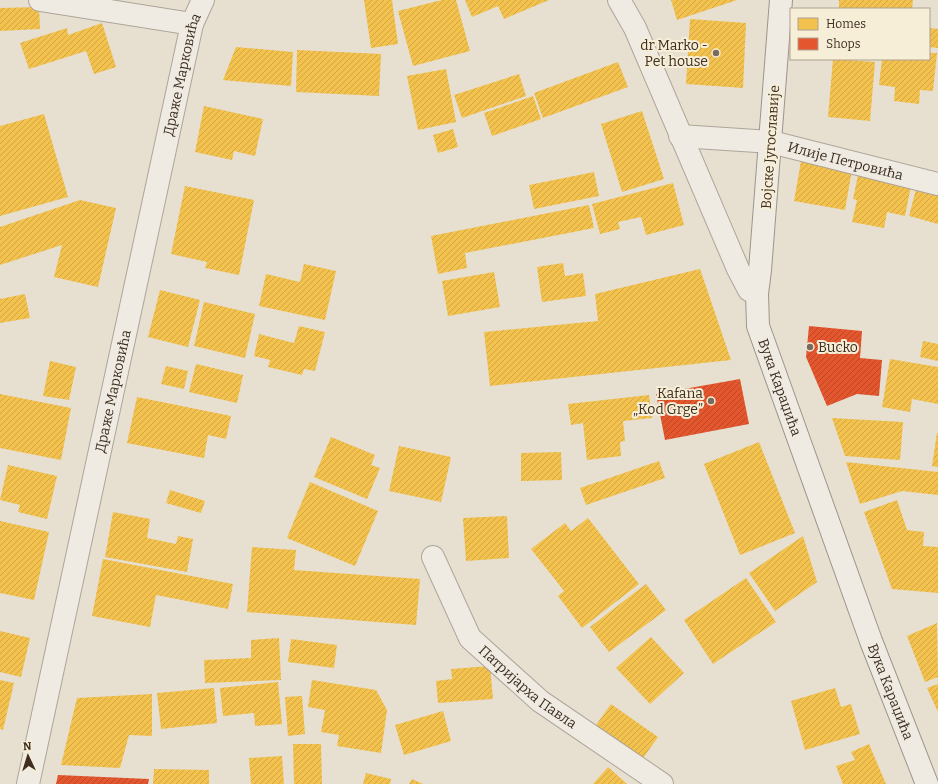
<svg xmlns="http://www.w3.org/2000/svg" width="938" height="784" viewBox="0 0 938 784" font-family="Bitter,serif">
	<style>
		.homes { fill: url(#homes-hatch) }
		.shops { fill: url(#shops-hatch) }
		.lines { fill: none; stroke-linecap: round; stroke-linejoin: round }
		.street-casing { stroke: #ada599; stroke-width: 24 }
		.secondary-casing { stroke: #9c958a; stroke-width: 24 }
		.street { stroke: #efebe3; stroke-width: 22 }
		.secondary { stroke: #efebe3; stroke-width: 22 }
		.poi-dot { fill: #786c5e; stroke: #f7eed8; stroke-width: 1.5 }
		.labels { text-anchor: middle; stroke-width: 4; stroke-linejoin: round; paint-order: stroke }
		.poi-label { font-size: 14px; fill: #3d2e20; stroke: #f7eed8; text-anchor: end }
		.street-label { font-size: 14px; fill: #3d2e20; stroke: #f7eed8 }
	</style>
	<defs>
		<pattern id="homes-hatch" width="6" height="6" patternUnits="userSpaceOnUse"><rect width="6" height="6" fill="#f2c14e"/><path d="M-1 1l2-2M0 6l6-6M5 7l2-2" fill="none" stroke="#d0a644"/></pattern>
		<pattern id="shops-hatch" width="6" height="6" patternUnits="userSpaceOnUse"><rect width="6" height="6" fill="#e4572e"/><path d="M-1 1l2-2M0 6l6-6M5 7l2-2" fill="none" stroke="#ba4827"/></pattern>
	</defs>
	<rect width="100%" height="100%" fill="#e7e0d1"/>
	<path class="homes" d="M364,0H392L398,44L371,48Z
		M442,0H456L470,51L413,66L398,11Z
		M465,0H549L504,19L498,6L472,17Z
		M671,0H737L677,20Z
		M839,0H913L912,9H839Z
		M39,7L40,29L0,31V8Z
		M690,19L746,23L743,88L686,84Z
		M102,23L116,67L94,74L86,51L29,69L20,43L67,28L68,35Z
		M929,28L938,29V48L929,47Z
		M236,47L293,52L291,86L223,80Z
		M297,50L381,54L379,96L296,92Z
		M929,53H937L933,91L920,90L919,104L894,101L895,87L879,85L882,59H929Z
		M833,59L875,62L870,121L828,117Z
		M618,62L628,87L543,118L534,93Z
		M446,69L456,122L418,130L407,76Z
		M519,74L526,96L462,118L454,95Z
		M533,96L541,119L492,136L484,113Z
		M204,106L263,119L255,156L234,151L232,160L195,152Z
		M642,111L664,179L622,192L601,124Z
		M44,114L68,197L0,216V126Z
		M453,129L458,147L438,153L433,135Z
		M801,161L852,170L845,210L794,201Z
		M594,172L599,196L534,209L529,185Z
		M858,175L911,186L905,216L887,212L884,228L852,222L857,200L853,199Z
		M673,183L684,225L646,235L641,217L618,222L620,229L600,234L592,204Z
		M185,186L254,200L239,275L205,268L207,262L171,254Z
		M916,189L938,195V224L909,216Z
		M80,200L116,208L98,287L54,277L62,245L0,265V227Z
		M589,205L594,228L465,253L467,268L438,274L431,236Z
		M563,263L565,276L583,273L586,296L542,302L537,267Z
		M304,264L336,271L325,320L259,306L266,274L300,282Z
		M700,269L731,360L490,386L484,332L598,321L595,294Z
		M494,272L500,307L448,316L442,281Z
		M160,290L200,300L188,347L148,337Z
		M25,294L30,318L0,323V299Z
		M204,302L255,314L245,358L194,346Z
		M299,326L325,332L315,371L304,369L302,375L268,367L270,360L254,356L259,334L294,343Z
		M923,341L938,344V361L920,357Z
		M890,359L938,367V404L912,399L910,412L882,407Z
		M50,361L76,367L69,400L43,396Z
		M196,364L243,375L237,403L189,392Z
		M166,366L188,371L184,389L161,384Z
		M0,394L71,408L61,460L0,448Z
		M649,395L652,418L623,421L625,441L620,442L621,456L587,460L583,423L571,425L568,404Z
		M137,397L231,416L226,439L208,435L204,458L127,443Z
		M832,418L903,422L900,460L845,456Z
		M937,433H938V467L932,466Z
		M331,437L375,455L371,465L380,468L367,499L314,477Z
		M759,442L795,533L740,555L704,464Z
		M399,446L451,457L441,502L389,491Z
		M561,452L562,480L521,481V453Z
		M659,461L665,478L586,505L580,488Z
		M846,462L938,472V495L902,491L860,504Z
		M8,465L57,476L47,519L18,512L20,505L0,500Z
		M310,482L378,511L355,566L287,538Z
		M170,490L205,501L201,513L166,503Z
		M897,500L907,530L924,532L923,546L938,547V593L892,589L864,512Z
		M113,512L150,519L147,538L176,544L178,536L193,539L187,572L105,557Z
		M507,516L509,558L466,561L463,518Z
		M588,518L639,584L582,628L558,596L564,591L531,549L565,523L571,531Z
		M0,521L49,532L34,600L0,593Z
		M803,536L817,582L775,611L749,573Z
		M252,547L296,550L294,570L420,579L416,625L247,612Z
		M103,559L233,584L228,609L156,595L150,627L92,616Z
		M746,578L776,622L713,664L684,620Z
		M646,584L666,610L609,652L590,627Z
		M937,623L938,677L925,682L907,636Z
		M0,631L30,638L21,677L0,672Z
		M651,637L684,673L650,704L616,668Z
		M279,638L281,680L205,683L204,660L251,658V640Z
		M291,639L337,645L334,668L288,662Z
		M490,666L493,699L438,703L436,681L452,679L451,669Z
		M0,680L14,683L3,730L0,729Z
		M312,680L376,690L387,710L381,753L337,746L339,735L321,732L325,710L308,707Z
		M278,682L282,724L255,726L254,713L223,716L220,688Z
		M938,684V712L927,688Z
		M214,688L217,723L161,729L157,693Z
		M835,688L841,707L851,704L860,734L805,750L791,701Z
		M152,694V736L129,735L120,768L61,765L77,698Z
		M302,696L305,734L288,736L285,697Z
		M611,704L658,737L641,761L594,728Z
		M443,711L451,741L404,755L395,725Z
		M293,744H321L322,784H294Z
		M869,744L886,784H843L836,766L855,760L851,752Z
		M282,756L284,784H251L249,758Z
		M608,767L627,784H593Z
		M154,769L209,770V784H153Z
		M366,773L391,779L390,784H363Z
		M412,779L423,784H409Z"/>
	<path class="shops" d="M809,326L862,331L860,358L882,360L879,396L857,394L827,406L806,357Z
		M740,379L749,424L665,440L656,394Z
		M58,775L149,779L148,784H56Z"/>
	<g class="lines">
		<g class="street-casing">
			<g id="street">
				<path d="M40,0L192,24"/>
				<path d="M619,0L635,28L738,269L749,290L757,294"/>
				<path id="s1" d="M680,136L771,142L938,184"/>
				<path id="s2" d="M433,557L470,638L540,701L662,784"/>
				<path id="s3" d="M28,784L192,24L203,0"/>
			</g>
		</g>
		<g class="secondary-casing">
			<g id="secondary">
				<path id="s4" d="M781,0L760,270L757,294L758,326L871,641L927,784"/>
			</g>
		</g>
		<use href="#street" class="street"/>
		<use href="#secondary" class="secondary"/>
	</g>
	<g class="poi-dot">
		<circle cx="716" cy="53" r="4"/>
		<circle cx="810" cy="347" r="4"/>
		<circle cx="711" cy="401" r="4"/>
	</g>
	<g class="labels">
		<g class="poi-label">
			<text x="708" y="50">dr Marko -<tspan x="708" dy="16">Pet house</tspan></text>
			<text x="818" y="352" text-anchor="start">Bucko</text>
			<text x="703" y="398">Kafana<tspan x="703" dy="16">„Kod Grge”</tspan></text>
		</g>
		<g class="street-label">
			<text dy="5" stroke="none"><textPath href="#s3" startOffset="726">Драже Марковића</textPath></text>
			<text transform="translate(770 147) rotate(-86)" y="5">Војске Југославије</text>
			<text dy="5" stroke="none"><textPath href="#s1" startOffset="168">Илије Петровића</textPath></text>
			<text dy="5" stroke="none"><textPath href="#s4" startOffset="392">Вука Караџића</textPath></text>
			<text dy="5" stroke="none"><textPath href="#s3" startOffset="402">Драже Марковића</textPath></text>
			<text dy="5" stroke="none"><textPath href="#s2" startOffset="165">Патријарха Павла</textPath></text>
			<text dy="5" stroke="none"><textPath href="#s4" startOffset="716">Вука Караџића</textPath></text>
		</g>
	</g>
	<rect x="790" y="8" width="140" height="52" fill="#f7eed8" stroke="#ada18e"/>
	<rect x="798" y="18" width="20" height="12" fill="#f2c14e" stroke="#ada18e"/>
	<text x="826" y="28" font-size="12" fill="#3d2e20">Homes</text>
	<rect x="798" y="38" width="20" height="12" fill="#e4572e" stroke="#ada18e"/>
	<text x="826" y="48" font-size="12" fill="#3d2e20">Shops</text>
	<g transform="translate(28 756) rotate(356)" stroke="#f7eed8" stroke-width="3" paint-order="stroke">
	<path d="M0-3L7 15L0 10L-7 15Z" fill="#3d2e20"/>
	<text y="-6" font-size="11" font-weight="bold" text-anchor="middle" fill="#3d2e20">N</text>
	</g>
</svg>
